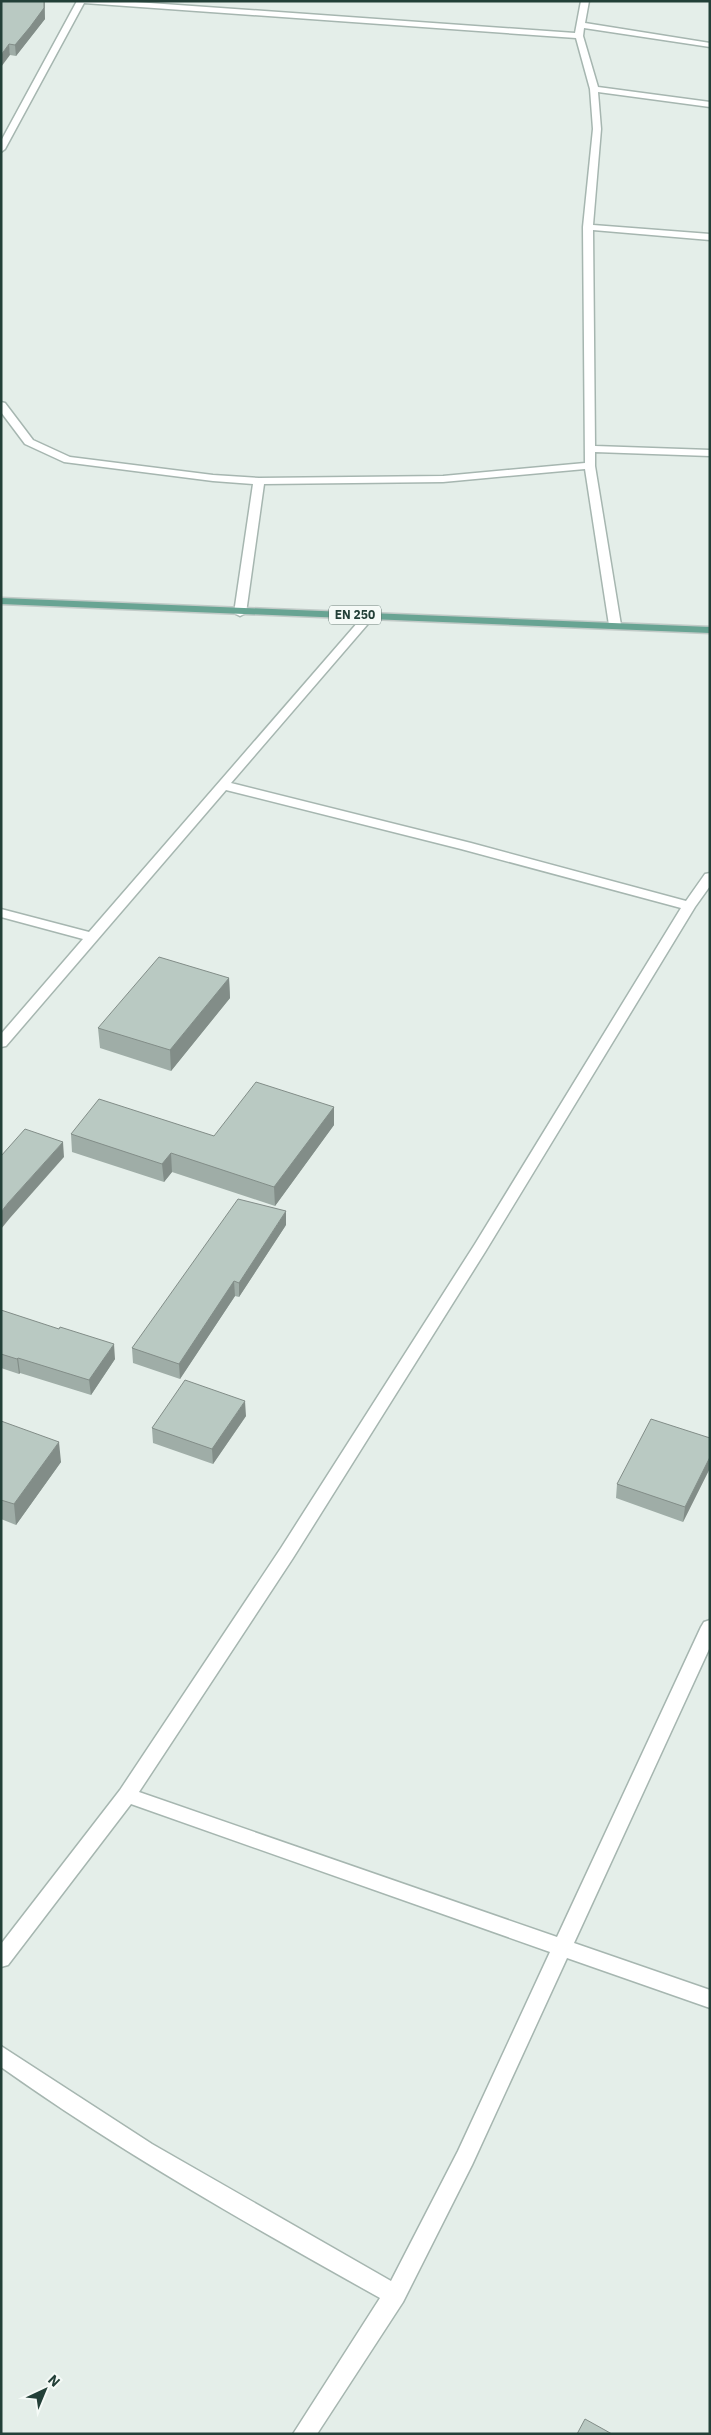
<svg xmlns="http://www.w3.org/2000/svg" width="711" height="2435" viewBox="0 0 711 2435" font-family="'IBM Plex Sans',sans-serif">
	<style>
		.lines { fill: none; stroke-linecap: round; stroke-linejoin: round }
		.street-casing { stroke: #a6b6b0; stroke-width: 3 }
		.primary-casing { stroke: #c1cac7; stroke-width: 3 }
		.street { fill: #fff; fill-rule: evenodd }
		.primary { fill: #68a493; fill-rule: evenodd }
		.wall { fill: #9fada7 }
		.shaded-wall { fill: #828d88 }
		.building { fill: #b9c9c2; stroke: #828d88 }
		.labels { text-anchor: middle; stroke-width: 5; stroke-linejoin: round; paint-order: stroke }
		.shield { fill: #f5faf7; stroke: #627871; stroke-width: 1 }
		.shield-label { font-size: 12px; font-weight: bold; fill: #234038 }
	</style>
	<rect width="100%" height="100%" fill="#e4eee9"/>
	<g class="lines">
		<g class="street-casing">
			<path id="street" d="M77,1H121L575,33L581,1H589L585,23L710,43V47L584,28L583,36L598,87L710,102V107L598,92L601,129L593,225L710,234V240L593,230L595,446L710,450V456L595,452V466L621,625L619,627L615,628L609,625L585,469L443,482L264,484L246,613L240,616L234,613L253,484L213,481L64,462L25,444L1,412V402L5,403L33,440L70,457L213,475L259,478L443,476L585,463L583,227L593,129L590,89L576,38L84,3L5,149L1,152V141Z
				M369,613L375,616L373,618L231,783L471,843L686,901L705,874L710,873V886L695,907L485,1252L293,1558L139,1792L557,1937L701,1627L704,1622L710,1620V1647L574,1943L710,1990V2008L567,1958L472,2165L403,2302L317,2434H293L380,2298C251,2226 122,2153 1,2067V2046L152,2144L391,2281L458,2151L550,1952L131,1804L8,1965L1,1967V1944L120,1790L281,1548L475,1244L681,908L461,849L226,790L6,1046L1,1047V1034L83,939L1,917V909L89,932L365,614Z"/>
		</g>
		<g class="primary-casing">
			<path id="primary" d="M1,598L710,627V633L1,604Z"/>
		</g>
		<use href="#street" class="street"/>
		<use href="#primary" class="primary"/>
	</g>
	<path class="wall" d="M1,1H45V19L16,56L10,55Z
		M229,978L230,998L171,1071L100,1048L98,1028Z
		M334,1107V1125L275,1206L172,1172L164,1182L72,1152L71,1134L214,1136Z
		M286,1225L239,1297L235,1296L180,1379L133,1363L132,1348Z
		M1,1310L115,1359L91,1395L20,1373L19,1374L1,1368Z
		M246,1416L213,1464L153,1443L152,1428Z
		M1,1421L61,1462L16,1525L1,1519Z
		M710,1438V1468L683,1522L616,1498L617,1484Z"/>
	<path class="shaded-wall" d="M44,1L45,19L16,56L15,45Z
		M9,44L10,55L1,67V55Z
		M229,978L230,998L171,1071L170,1050Z
		M334,1107V1125L275,1206L274,1187Z
		M63,1142L64,1157L10,1218L1,1229V1212L8,1203Z
		M171,1153L172,1172L164,1182L162,1164Z
		M286,1211V1225L239,1297V1283Z
		M234,1281L235,1296L180,1379L179,1364Z
		M114,1344L115,1359L91,1395L89,1380Z
		M18,1358L20,1373L19,1374L17,1359Z
		M245,1401L246,1416L213,1464L212,1449Z
		M59,1442L61,1462L16,1525L14,1504Z
		M710,1457V1468L683,1522L685,1507Z"/>
	<path class="building" d="M1,1H44V8L30,27L15,45L9,44L1,55Z
		M159,957L229,978L170,1050L98,1028Z
		M256,1082L334,1107L274,1187L171,1153L162,1164L71,1134L99,1099L214,1136Z
		M25,1129L63,1142L8,1203L1,1212V1156Z
		M238,1199L286,1211L239,1283L234,1281L179,1364L132,1348Z
		M1,1310L59,1329L60,1327L114,1344L89,1380L18,1358L17,1359L1,1354Z
		M185,1380L245,1401L212,1449L152,1428Z
		M651,1419L710,1438V1457L685,1507L617,1484Z
		M1,1421L59,1442L14,1504L1,1500Z
		M585,2419L612,2434H577Z"/>
	<g class="labels">
		<rect class="shield" x="329" y="605.5" width="52" height="19" rx="4"/>
		<g class="shield-label">
			<text x="355" y="619">EN 250</text>
		</g>
	</g>
	<rect width="711" height="2435" fill="none" stroke="#234038" stroke-width="5"/>
	<g transform="translate(45 2390) rotate(44)" stroke="#f5faf7" stroke-width="4" paint-order="stroke">
	<path d="M0-4L9 19L0 12L-9 19Z" fill="#234038"/>
	<text y="-8" font-size="14" font-weight="bold" text-anchor="middle" fill="#234038">N</text>
	</g>
</svg>
